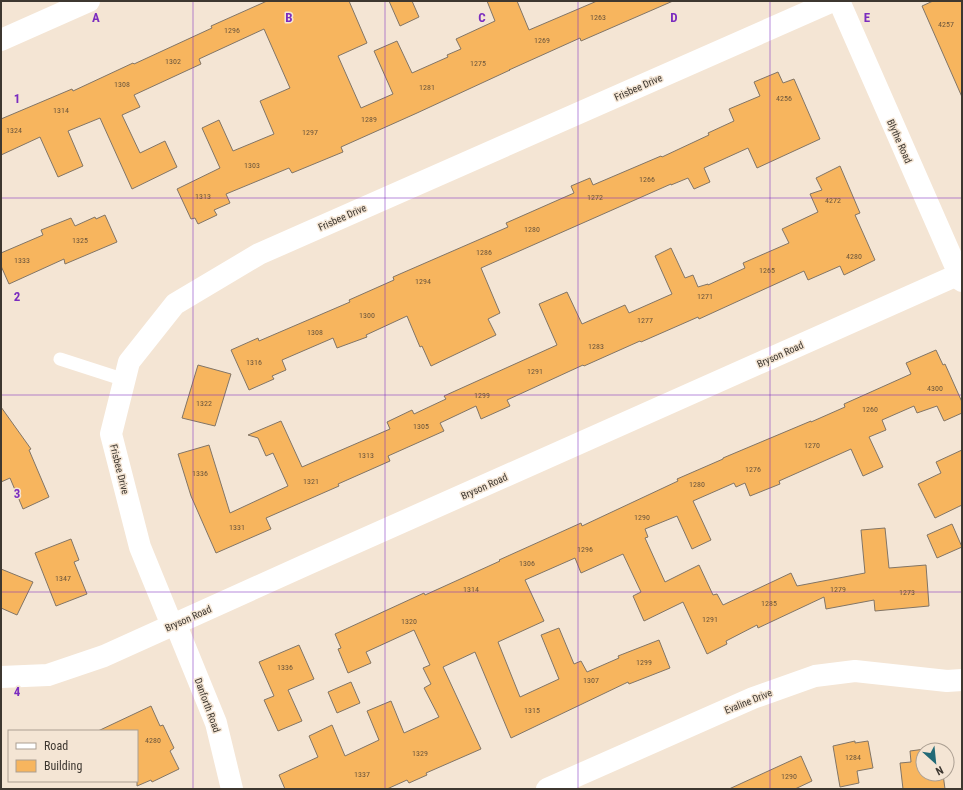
<svg xmlns="http://www.w3.org/2000/svg" width="963" height="790" viewBox="0 0 963 790" font-family="'Roboto Condensed',sans-serif">
	<style>
		.building { fill: #f7b55e; stroke: #827566 }
		.lines { fill: none; stroke-linecap: round; stroke-linejoin: round }
		.lane { stroke: #fff; stroke-width: 13 }
		.street { stroke: #fff; stroke-width: 22 }
		.grid { fill: none; stroke: #7b2cbf; stroke-width: 1; stroke-opacity: 0.55 }
		.labels { text-anchor: middle; stroke-width: 3; stroke-linejoin: round; paint-order: stroke }
		.number-label { font-size: 8px; fill: #6c563c }
		.street-label { font-size: 10px; fill: #3d3730; stroke: #f4e5d4 }
		.grid-label { font-size: 13px; text-anchor: middle; font-weight: bold; fill: #7b2cbf; stroke: #f4e5d4; stroke-width: 3; stroke-linejoin: round; paint-order: stroke }
	</style>
	<rect width="100%" height="100%" fill="#f4e5d4"/>
	<path class="building" d="M267,1H349L367,43L338,56L361,108L393,94L374,51L397,41L412,73L448,57L447,55L461,49L456,39L495,21L487,1H517L529,30L597,1H673L581,41L580,38L509,70H510L417,113L341,147L343,152L292,173L289,168L226,194L230,203L214,210L217,215L198,224L195,218L191,219L177,189L220,168L202,128L219,120L233,151L274,134L260,101L290,88L264,29L199,59L201,64L134,95L140,107L122,115L140,153L165,141L177,167L132,189L100,118L68,131L83,166L58,177L40,137L1,155V119L72,89L73,91L133,63L134,64L212,28L211,26Z
		M389,1H412L419,17L400,26Z
		M933,1H962V97L922,6Z
		M778,72L783,83L794,79L820,139L757,168L748,148L704,168L710,182L694,189L688,178L671,185V184L481,268L500,313L488,319L496,335L431,366L422,346L420,347L407,316L366,335L367,337L337,348L333,338L282,360L286,370L272,376L274,379L249,390L231,350L258,338L259,341L350,302L349,300L394,280L393,277L508,227L506,223L574,193L571,186L590,178L593,185L661,156L662,157L709,135L708,133L734,121L729,109L760,96L754,82Z
		M840,166L860,213L855,215L875,260L844,275L840,266L808,280L804,271L699,319L698,317L641,342L640,341L584,366L583,365L507,400L510,406L481,419L476,406L440,423L444,431L388,456L390,461L338,484L339,486L266,518L271,529L216,553L191,496L178,454L209,445L230,513L288,486L273,453L266,456L258,438L248,435L281,421L302,467L390,429L387,422L412,410L414,414L446,399L444,396L557,345L539,304L567,292L582,324L625,305L629,313L672,294L655,256L671,248L685,278L693,275L698,287L708,284V285L745,268L743,263L789,243L782,229L818,212L810,194L822,190L816,178Z
		M105,215L117,242L65,264L64,259L9,284L1,266V253L43,235L41,230L71,218L75,226L95,217L96,219Z
		M936,350L943,365L945,364L962,402V413L944,421L937,406L917,413L914,406L882,420L886,430L869,437L883,467L863,476L851,449L779,481L780,484L750,496L745,483L736,487L734,483L693,501L711,540L692,549L677,516L645,529L648,537L645,538L665,582L699,565L713,595L717,594L723,605L791,573L797,586L865,573L861,530L885,528L889,568L926,565L929,606L875,611L874,600L826,609L824,597L758,628L757,625L726,641L727,644L707,654L683,602L644,621L633,596L641,592L623,554L581,573L575,558L525,580L544,621L498,642L520,697L559,679L541,635L559,628L574,664L581,661L587,672L619,658L618,656L659,640L670,668L629,684L628,682L511,738L475,652L443,667L481,749L426,773L427,775L409,783L407,780L387,789H285L279,775L318,757L309,736L332,725L345,756L379,740L367,711L391,701L404,733L439,717L424,688L431,684L423,668L430,665L414,630L366,652L371,663L348,673L338,649L341,648L335,634L424,593L425,595L500,561L499,560L581,523L582,526L678,481L677,479L723,459V458L811,421V422L845,407L844,404L911,374L906,363Z
		M198,365L231,374L215,426L182,418Z
		M1,407L31,449L29,450L49,497L23,509L10,478L1,482Z
		M962,450V505L935,518L918,484L941,473L936,462Z
		M952,524L962,547L937,558L927,535Z
		M71,539L79,560L74,562L87,594L56,606L35,553Z
		M1,569L33,582L17,615L1,608Z
		M299,645L314,679L288,690L302,721L278,731L264,700L274,696L259,662Z
		M351,682L360,703L337,713L328,692Z
		M151,706L160,726L163,725L174,748L170,751L179,769L152,782L151,780L137,786V731H98Z
		M855,741V743L868,741L873,768L857,771L859,783L840,787L833,746Z
		M940,747L941,750H923V774H943L945,789H903L900,763L911,762L910,751Z
		M801,756L812,781L795,789H729Z"/>
	<g class="lines">
		<path class="lane" d="M60,359L125,380"/>
		<path class="street" d="M839,1L962,281
			M1,40L89,1
			M1,677L48,675L104,656L310,563L962,273
			M232,789L216,723L178,630L169,618L140,547L111,434L129,362L175,304L259,254L833,1
			M547,789L753,698L815,676L855,671L947,681L962,680"/>
	</g>
	<path class="grid" d="M193,1V789M385,1V789M578,1V789M770,1V789M1,198H962M1,395H962M1,592H962"/>
	<g class="labels">
		<g class="number-label">
			<text x="598" y="20">1263</text>
			<text x="946" y="27">4257</text>
			<text x="232" y="33">1296</text>
			<text x="542" y="43">1269</text>
			<text x="173" y="64">1302</text>
			<text x="478" y="66">1275</text>
			<text x="122" y="87">1308</text>
			<text x="427" y="90">1281</text>
			<text x="784" y="101">4256</text>
			<text x="61" y="113">1314</text>
			<text x="369" y="122">1289</text>
			<text x="14" y="133">1324</text>
			<text x="310" y="135">1297</text>
			<text x="252" y="168">1303</text>
			<text x="647" y="182">1266</text>
			<text x="203" y="199">1313</text>
			<text x="595" y="200">1272</text>
			<text x="833" y="203">4272</text>
			<text x="532" y="232">1280</text>
			<text x="80" y="243">1325</text>
			<text x="484" y="255">1286</text>
			<text x="854" y="259">4280</text>
			<text x="22" y="263">1333</text>
			<text x="767" y="273">1265</text>
			<text x="423" y="284">1294</text>
			<text x="705" y="299">1271</text>
			<text x="367" y="318">1300</text>
			<text x="645" y="323">1277</text>
			<text x="315" y="335">1308</text>
			<text x="596" y="349">1283</text>
			<text x="254" y="365">1316</text>
			<text x="535" y="374">1291</text>
			<text x="935" y="391">4300</text>
			<text x="482" y="398">1299</text>
			<text x="204" y="406">1322</text>
			<text x="870" y="412">1260</text>
			<text x="421" y="429">1305</text>
			<text x="812" y="448">1270</text>
			<text x="366" y="458">1313</text>
			<text x="753" y="472">1276</text>
			<text x="200" y="476">1336</text>
			<text x="311" y="484">1321</text>
			<text x="697" y="487">1280</text>
			<text x="642" y="520">1290</text>
			<text x="237" y="530">1331</text>
			<text x="585" y="552">1296</text>
			<text x="527" y="566">1306</text>
			<text x="63" y="581">1347</text>
			<text x="471" y="592">1314</text>
			<text x="838" y="592">1279</text>
			<text x="907" y="595">1273</text>
			<text x="769" y="606">1285</text>
			<text x="710" y="622">1291</text>
			<text x="409" y="624">1320</text>
			<text x="644" y="665">1299</text>
			<text x="285" y="670">1336</text>
			<text x="591" y="683">1307</text>
			<text x="532" y="713">1315</text>
			<text x="153" y="743">4280</text>
			<text x="420" y="756">1329</text>
			<text x="853" y="760">1284</text>
			<text x="362" y="777">1337</text>
			<text x="789" y="779">1290</text>
		</g>
		<g class="street-label">
			<text transform="translate(638 87) rotate(-24)" y="4">Frisbee Drive</text>
			<text transform="translate(900 141) rotate(66)" y="4">Blythe Road</text>
			<text transform="translate(342 217) rotate(-24)" y="4">Frisbee Drive</text>
			<text transform="translate(780 354) rotate(-24)" y="4">Bryson Road</text>
			<text transform="translate(120 469) rotate(76)" y="4">Frisbee Drive</text>
			<text transform="translate(484 486) rotate(-24)" y="4">Bryson Road</text>
			<text transform="translate(188 618) rotate(-24)" y="4">Bryson Road</text>
			<text transform="translate(748 701) rotate(-22)" y="4">Evaline Drive</text>
			<text transform="translate(208 705) rotate(70)" y="4">Danforth Road</text>
		</g>
	</g>
	<g class="grid-label">
		<text x="96" y="22">A</text>
		<text x="289" y="22">B</text>
		<text x="482" y="22">C</text>
		<text x="674" y="22">D</text>
		<text x="867" y="22">E</text>
		<text x="17" y="103">1</text>
		<text x="17" y="301">2</text>
		<text x="17" y="498">3</text>
		<text x="17" y="696">4</text>
	</g>
	<rect width="963" height="790" fill="none" stroke="#3d3730" stroke-width="4"/>
	<rect x="8" y="730" width="130" height="52" fill="#f4e5d4" stroke="#ab9f92"/>
	<rect x="16" y="743" width="20" height="6" fill="#ffffff" stroke="#ab9f92"/>
	<text x="44" y="750" font-size="12" fill="#3d3730">Road</text>
	<rect x="16" y="760" width="20" height="12" fill="#f7b55e" stroke="#ab9f92"/>
	<text x="44" y="770" font-size="12" fill="#3d3730">Building</text>
	<g transform="translate(935 762) rotate(153)"><circle r="19" fill="#f4e5d4" stroke="#ab9f92"/>
	<path d="M0-3L7 15L0 10L-7 15Z" fill="#226a77"/>
	<text y="-6" font-size="11" font-weight="bold" text-anchor="middle" fill="#3d3730">N</text>
	</g>
</svg>
